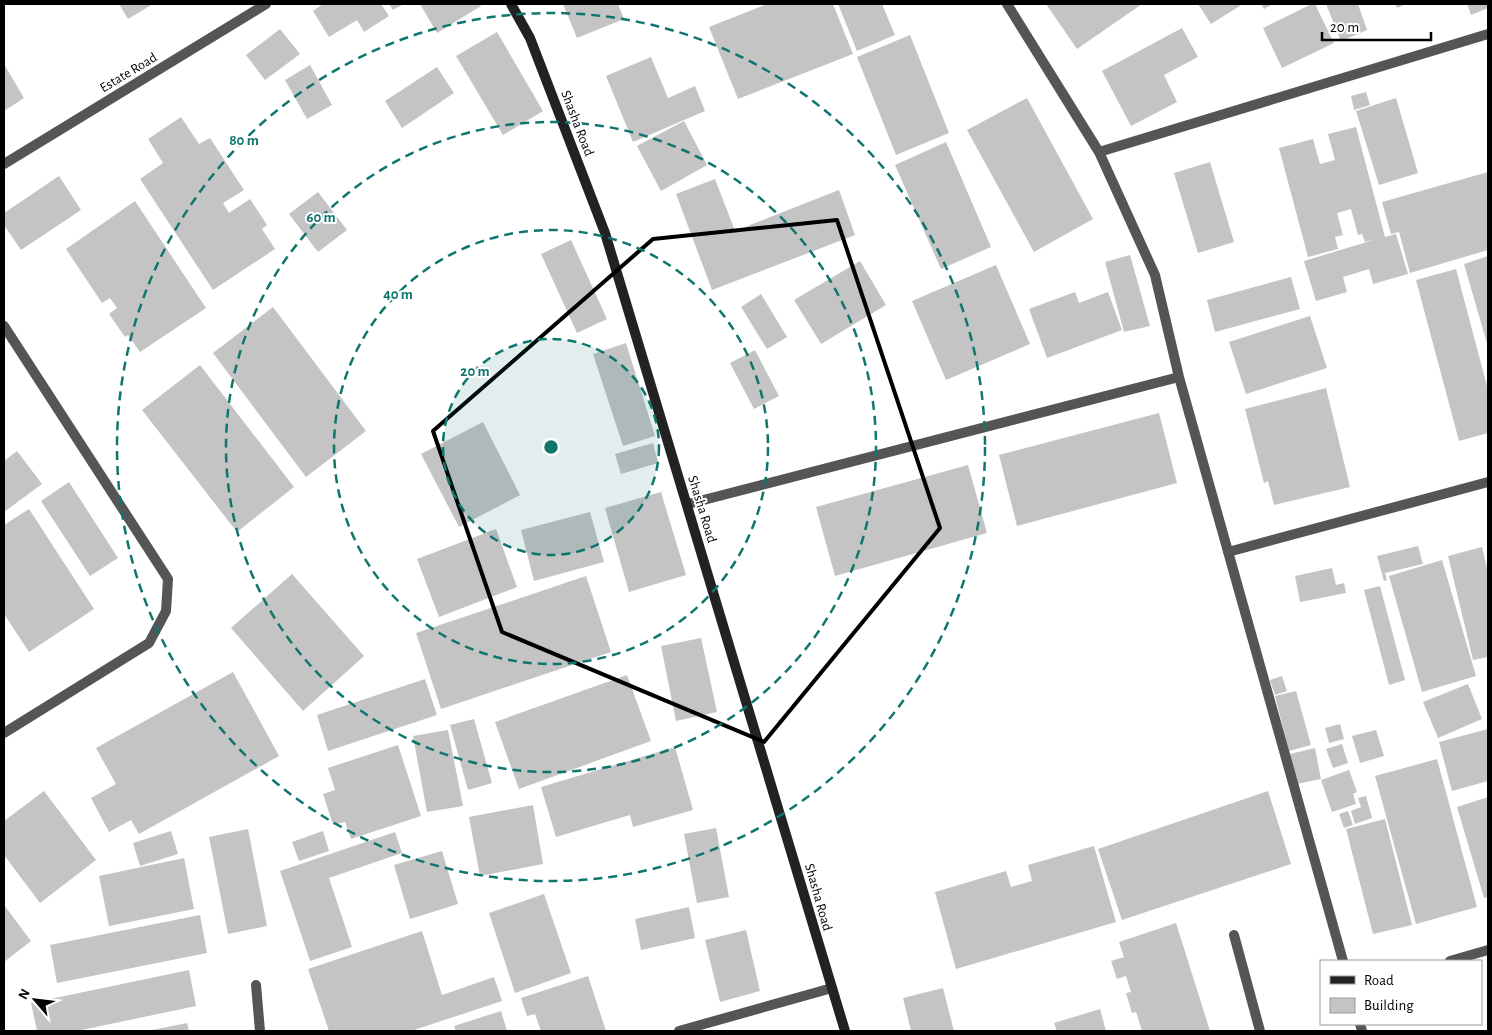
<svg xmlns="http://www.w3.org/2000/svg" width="1492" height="1035" viewBox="0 0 1492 1035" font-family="'Alegreya Sans',sans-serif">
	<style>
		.building { fill: #c4c4c4 }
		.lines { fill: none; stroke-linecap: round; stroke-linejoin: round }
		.lane { stroke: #555; stroke-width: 10 }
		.street { stroke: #555; stroke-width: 10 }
		.secondary { stroke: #222; stroke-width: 10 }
		.marked { fill: none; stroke: #000; stroke-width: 4; stroke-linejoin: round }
		.ring { fill: none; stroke: #0f766e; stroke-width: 2.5; stroke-dasharray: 9 6 }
		.labels { text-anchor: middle; stroke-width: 4; stroke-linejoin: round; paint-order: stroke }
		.street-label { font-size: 14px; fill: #000; stroke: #fff }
		.centre { fill: #0f766e; stroke: #fff; stroke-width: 2.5 }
		.ring-label { font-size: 15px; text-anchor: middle; font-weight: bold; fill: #0f766e; stroke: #fff; stroke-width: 4; stroke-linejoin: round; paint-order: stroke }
	</style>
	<rect width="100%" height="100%" fill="#fff"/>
	<path class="building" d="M119,4H153L128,19Z
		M323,4H381L389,16L364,32L357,20L329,37L313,11Z
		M389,4H404L393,10Z
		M420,4H480L481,6L437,33Z
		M563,4H618L624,19L577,38Z
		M767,4H833L853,54L738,99L709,27Z
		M838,4H882L895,35L857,51Z
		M1046,4H1142L1077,49Z
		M1198,4H1243L1211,24Z
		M1261,4H1273L1264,9Z
		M1312,4H1315L1334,43L1282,68L1263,28Z
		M1326,4H1358L1367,30L1341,41Z
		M1395,4H1406L1397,8Z
		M1467,4H1488V8L1471,15Z
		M1182,28L1198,57L1164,75L1177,102L1131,126L1102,71Z
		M280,29L300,54L265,80L246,55Z
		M497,32L543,111L503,135L456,56Z
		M910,35L949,133L896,155L857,57Z
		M651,57L668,98L695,86L705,111L633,142L606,76Z
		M4,64L24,98L4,111Z
		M310,65L332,105L307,119L285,80Z
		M437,67L454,93L402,128L385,101Z
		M1366,92L1370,105L1354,110L1351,96Z
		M1027,98L1093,219L1034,252L967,130Z
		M1396,98L1418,173L1379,185L1356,111Z
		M181,117L199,144L210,138L244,190L223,203L229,213L250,199L267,225L262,229L275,249L213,290L140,179L163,163L148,139Z
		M684,121L707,165L661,191L637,146Z
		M1356,127L1385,237L1396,234L1408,274L1373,284L1369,269L1343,277L1347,292L1316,301L1304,261L1377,239L1365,242L1362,234L1358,235L1351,209L1337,213L1343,235L1335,237L1338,249L1308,257L1279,148L1313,139L1320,164L1335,160L1328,134Z
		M946,142L991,247L941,269L895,165Z
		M1210,162L1234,242L1198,253L1174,173Z
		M1488,172V250L1410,273L1399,232L1391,234L1382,202Z
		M59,176L81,210L21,250L4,225V213Z
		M715,179L735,231L839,190L855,235L712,290L676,194Z
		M318,192L347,230L318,252L289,214Z
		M135,201L206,308L140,352L128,335L125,337L109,314L117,308L110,298L102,303L66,249Z
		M571,240L607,319L577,333L541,254Z
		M1130,255L1150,326L1124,332L1105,262Z
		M1488,256V347L1464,264Z
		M860,261L886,305L821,344L794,300Z
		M996,265L1030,344L946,380L912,301Z
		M1456,269L1488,390V433L1459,441L1416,280Z
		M1291,277L1300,309L1215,332L1207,300Z
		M1075,292L1079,303L1108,292L1122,330L1047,358L1029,309Z
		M761,294L787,337L767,349L741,307Z
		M273,307L366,431L306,477L213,353Z
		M1310,316L1327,368L1246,394L1229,342Z
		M626,343L655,436L623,446L593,354Z
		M755,350L779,396L754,409L730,363Z
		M200,365L294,487L237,532L142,410Z
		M1326,388L1350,487L1274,505L1268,481L1264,483L1245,409Z
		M1159,413L1177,483L1017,526L999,455Z
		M483,422L520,495L459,527L421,454Z
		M653,443L658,463L621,474L615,454Z
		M17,451L42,484L4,512V461Z
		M968,465L987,533L835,576L816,507Z
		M69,482L118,558L90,576L41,501Z
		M661,492L686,575L629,592L605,508Z
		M29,509L94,609L29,652L4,614V525Z
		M590,512L604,562L534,581L521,530Z
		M496,529L517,587L439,617L417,559Z
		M1418,546L1423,564L1385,573L1387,580L1384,581L1377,556Z
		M1482,547L1488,572V657L1473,660L1448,556Z
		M1442,560L1476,676L1422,692L1389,576Z
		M1332,568L1336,585L1344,583L1346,593L1300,602L1295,576Z
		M292,574L364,656L303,711L231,628Z
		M586,576L611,652L441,709L416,633Z
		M1380,586L1405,680L1389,685L1364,590Z
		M701,638L717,712L676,721L661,646Z
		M233,672L279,756L139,834L131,820L109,832L91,798L116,784L96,748Z
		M627,675L651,741L519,789L495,722Z
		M1282,676L1287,691L1275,695L1270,680Z
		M425,679L437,715L328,751L317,715Z
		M1468,684L1482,719L1438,738L1423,702Z
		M1296,691L1311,745L1289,751L1275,696Z
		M474,719L492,783L468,790L450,725Z
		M1340,724L1344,739L1329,743L1325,728Z
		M1488,729V781L1452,791L1439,742Z
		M448,730L463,806L427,812L413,736Z
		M1376,730L1384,756L1360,763L1352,736Z
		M1342,744L1348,763L1333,768L1326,749Z
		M398,745L421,816L351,839L345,822L333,825L323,794L335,790L328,768Z
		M675,747L693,810L633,827L630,815L556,837L541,787Z
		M1315,748L1321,779L1297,784L1290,754Z
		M1437,759L1477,907L1416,924L1375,776Z
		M1349,770L1357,792L1353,794L1356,804L1332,812L1321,780Z
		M44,791L96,860L40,903L4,855V821Z
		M1268,791L1291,864L1122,920L1098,849Z
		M1366,796L1372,818L1355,824L1351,811L1361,807L1358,798Z
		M1488,797V897L1484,898L1457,807Z
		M533,805L543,864L480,876L469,817Z
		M1348,811L1353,825L1344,828L1339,814Z
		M1385,819L1412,925L1373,934L1346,829Z
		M716,828L729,897L697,903L684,834Z
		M248,829L267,926L228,934L209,837Z
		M171,831L178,854L140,866L133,843Z
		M323,831L329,851L299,861L292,842Z
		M395,832L402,853L329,878L352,947L310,961L280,871Z
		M1094,846L1116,922L956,969L935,892L1006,871L1011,887L1032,881L1028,865Z
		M442,851L458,904L410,919L394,865Z
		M184,858L194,909L109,926L99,876Z
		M544,894L571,973L515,993L489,913Z
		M4,905L31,941L4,962Z
		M689,907L695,938L641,950L635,919Z
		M200,915L207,953L57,983L50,945Z
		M1176,923L1210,1031H1142L1136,1012L1132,1013L1126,993L1131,992L1126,976L1117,979L1111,961L1124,957L1119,942Z
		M746,930L760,991L720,1002L705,940Z
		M422,931L442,995L494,977L502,1001L411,1031H329L308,969Z
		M189,970L196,1006L77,1031H37L31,1003Z
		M588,976L606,1031H541L535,1014L527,1016L521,998Z
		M943,988L954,1031H911L903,998Z
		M1100,1009L1106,1031H1057L1054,1023Z
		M501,1011L507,1031H456L454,1026Z
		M187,1023L189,1031H152V1030Z"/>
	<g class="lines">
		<path class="lane" d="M1234,935L1260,1031
			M679,1031L832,988"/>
		<path class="street" d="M1007,4L1099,152L1155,275L1179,377L1343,961
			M1099,152L1488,34
			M4,164L266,4
			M4,326L168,579L166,611L149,643L4,733
			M688,504L1179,377
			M1228,552L1488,482
			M1450,961L1488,950
			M256,985L260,1031
			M1360,1024L1362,1031"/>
		<path class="secondary" d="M511,4L530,38L605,233L845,1031"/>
	</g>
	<path class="marked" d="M837,220L940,528L764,742L502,632L433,431L653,239Z"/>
	<circle cx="551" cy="447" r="108" fill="#0f766e" fill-opacity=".12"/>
	<g class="ring">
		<circle cx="551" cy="447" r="108"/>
		<circle cx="551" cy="447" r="217"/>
		<circle cx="551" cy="447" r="325"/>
		<circle cx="551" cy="447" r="434"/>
	</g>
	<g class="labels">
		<g class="street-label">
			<text transform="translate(128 72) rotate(-31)" y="5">Estate Road</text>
			<text transform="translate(578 123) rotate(69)" y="5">Shasha Road</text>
			<text transform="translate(703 509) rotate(73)" y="5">Shasha Road</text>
			<text transform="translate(819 897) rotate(74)" y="5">Shasha Road</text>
		</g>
	</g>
	<circle cx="551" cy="447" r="8" class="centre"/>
	<g class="ring-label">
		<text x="244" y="145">80 m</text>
		<text x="321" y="222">60 m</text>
		<text x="398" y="299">40 m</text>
		<text x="475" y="376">20 m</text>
	</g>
	<rect width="1492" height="1035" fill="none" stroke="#000000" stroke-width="10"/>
	<rect x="1320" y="960" width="162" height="65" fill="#ffffff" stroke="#999999"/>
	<rect x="1330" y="976" width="25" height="8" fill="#222222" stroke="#999999"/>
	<text x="1364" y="985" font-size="15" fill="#000000">Road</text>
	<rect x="1330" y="998" width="25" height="15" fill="#c4c4c4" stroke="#999999"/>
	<text x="1364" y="1010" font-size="15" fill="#000000">Building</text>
	<g transform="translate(35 1000) rotate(298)" stroke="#ffffff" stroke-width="4" paint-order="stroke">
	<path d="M0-4L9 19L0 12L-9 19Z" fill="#000000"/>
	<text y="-8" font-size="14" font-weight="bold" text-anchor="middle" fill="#000000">N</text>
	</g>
	<path d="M1322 32v8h109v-8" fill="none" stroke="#000000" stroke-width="2.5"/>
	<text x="1330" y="32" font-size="15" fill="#000000" stroke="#ffffff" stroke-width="4" paint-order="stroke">20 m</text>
</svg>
